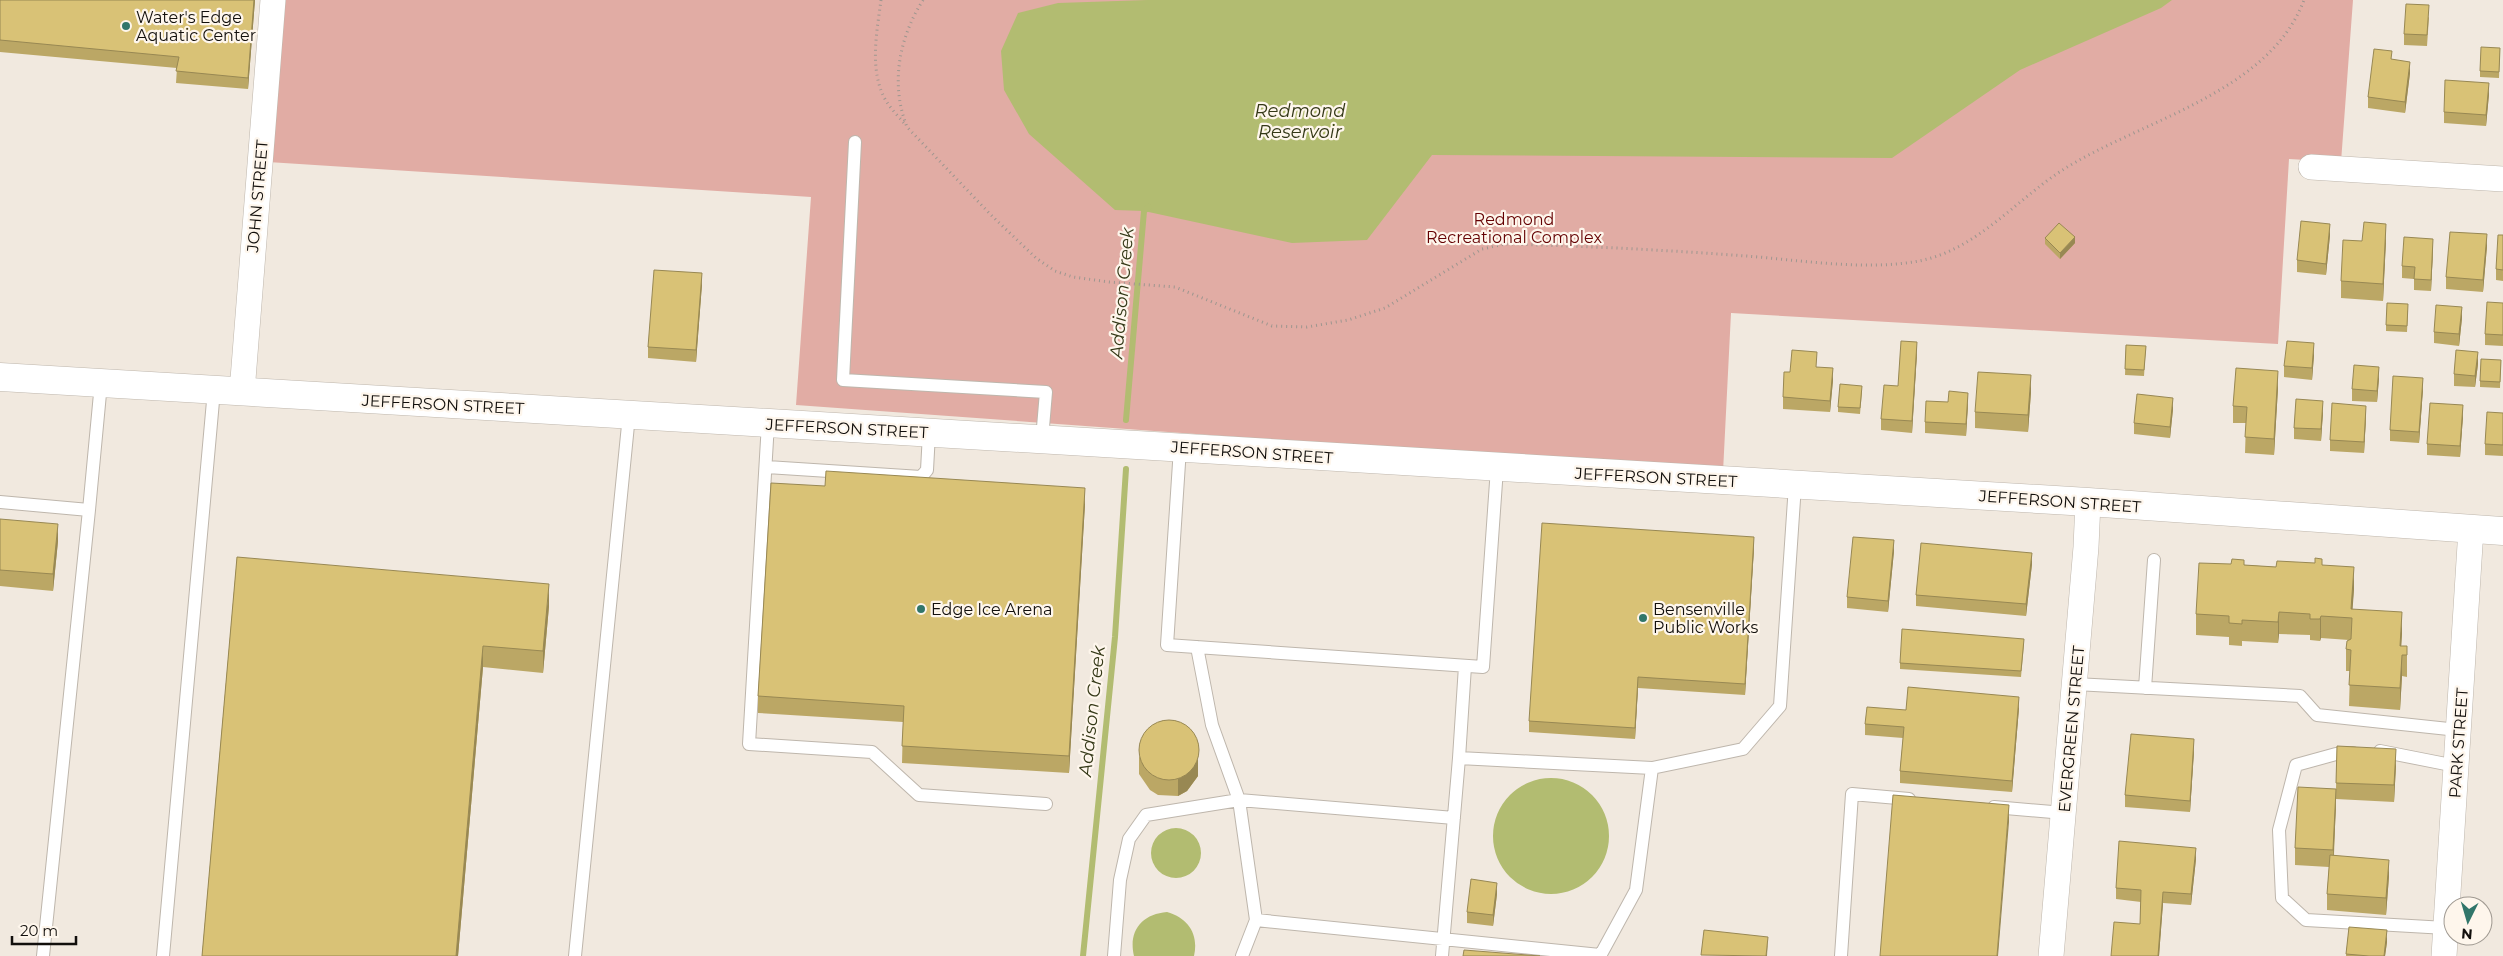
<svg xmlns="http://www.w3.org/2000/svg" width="2503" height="956" viewBox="0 0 2503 956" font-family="Montserrat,sans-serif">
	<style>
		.green { fill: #e1aca4 }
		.water { fill: #b2bc71 }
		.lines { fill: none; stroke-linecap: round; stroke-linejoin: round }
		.stream { stroke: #b2bc71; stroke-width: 6 }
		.service-casing { stroke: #beb6ac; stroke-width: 14 }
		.minor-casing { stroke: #beb6ac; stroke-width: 26 }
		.tertiary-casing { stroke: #beb6ac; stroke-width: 29 }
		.path { stroke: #9d968f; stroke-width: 3; stroke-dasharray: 1 4; stroke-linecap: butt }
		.service { stroke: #fff; stroke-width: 12 }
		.minor { stroke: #fff; stroke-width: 25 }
		.tertiary { stroke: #fff; stroke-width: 28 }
		.wall { fill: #bba765 }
		.shaded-wall { fill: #988853 }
		.building { fill: #d9c276; stroke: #988853 }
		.poi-dot { fill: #31766a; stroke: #fef6ec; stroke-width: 2 }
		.labels { text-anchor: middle; stroke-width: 4.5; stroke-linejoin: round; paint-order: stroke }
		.poi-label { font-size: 16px; fill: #120f0c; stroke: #fef6ec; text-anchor: start }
		.street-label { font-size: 16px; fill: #120f0c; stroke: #fef6ec }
		.park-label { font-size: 16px; fill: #640002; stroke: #fef6ec }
		.water-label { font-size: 18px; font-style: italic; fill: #343817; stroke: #fef6ec }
	</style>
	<rect width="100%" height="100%" fill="#f1e9df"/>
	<path class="green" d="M281,0H2353L2341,162L2289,159L2278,344L1731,313L1723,472L796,405L811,197L268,162Z"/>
	<path class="water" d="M1147,0H2172L2161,8L2020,70L1892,158L1432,155L1367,240L1292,243L1144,211L1115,210L1029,134L1004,90L1001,51L1018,13L1058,3Z
		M1493 836a58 58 0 1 1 116 0a58 58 0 1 1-116 0Z
		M1151 853a25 25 0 1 1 50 0a25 25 0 1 1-50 0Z
		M1167,912C1188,918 1199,934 1194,956H1134C1128,931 1142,914 1167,912Z"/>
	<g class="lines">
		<path class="stream" d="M1126,420L1144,211L1149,207
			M1083,956L1115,637L1126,469"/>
		<g class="service-casing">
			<path id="service" d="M855,142L843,380L1046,392L1042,439
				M768,423L749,744L872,752L919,795L1046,804
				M1180,448L1167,645L1483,667L1497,468
				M767,467L921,477L927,470L929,433
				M0,502L89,510L101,383
				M1197,647L1212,725L1239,800L1256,920L1600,955
				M1465,666L1459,758L1652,768L1743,749L1780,706L1795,485
				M2075,684L2300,696L2317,715L2458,730
				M2145,688L2154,560
				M2380,751L2456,766
				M2353,753L2336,754L2296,765L2279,830L2282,898L2306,920L2446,928
				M1994,807L2064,813
				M43,956L89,510
				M163,956L214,390
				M575,956L629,415
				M1114,956L1120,880L1129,839L1146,815L1239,800L1454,818
				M1242,956L1256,920
				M1442,956L1459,758
				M1600,956L1636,890L1652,768
				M1841,956L1852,794L1909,799"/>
		</g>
		<g class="minor-casing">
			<path id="minor" d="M2311,167L2503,179
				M242,392L273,0
				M2051,956L2086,547L2088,502
				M2444,956L2471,529"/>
		</g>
		<g class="tertiary-casing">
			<path id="tertiary" d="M0,377L2088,502L2503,531"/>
		</g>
		<path class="path" d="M881,0C877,31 869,70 885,99C890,108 898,116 904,123
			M923,0C899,38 890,84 907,127L991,215L1036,258L1055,271L1073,277L1109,282L1175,287L1272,326L1307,327L1348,320L1385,308L1482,249L1505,244C1585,246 1666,250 1746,256C1800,260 1865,271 1919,261C1976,250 2015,201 2061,171C2138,121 2269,94 2304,0"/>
		<use href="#service" class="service"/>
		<use href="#minor" class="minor"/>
		<use href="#tertiary" class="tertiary"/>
	</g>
	<path class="wall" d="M0,0H255L248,89L176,83L177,68L0,52Z
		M2429,17L2427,46L2404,45V34Z
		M2500,48L2499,78L2480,77V71Z
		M2392,60L2410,73L2405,113L2368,108V97Z
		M2489,94L2486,126L2444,123V112Z
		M2330,235L2326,275L2297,272V260Z
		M2503,235V281L2496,280V269Z
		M2045,238L2075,243L2060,259L2045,244Z
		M2386,240L2383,301L2341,298V281L2362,241Z
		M2487,246L2483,292L2446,289V277Z
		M2433,250L2431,291L2414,290V279L2402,278V266Z
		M702,284L696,362L648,358V347Z
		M2503,303V346L2485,345V334Z
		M2408,310L2407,332L2386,331V325Z
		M2462,318L2459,346L2434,343V332Z
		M2126,345L2146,346L2144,376L2125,375Z
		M1917,353L1912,433L1881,430V419L1898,386Z
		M2314,355L2312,380L2284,377V366Z
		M2501,360L2500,388L2480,387V381Z
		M2478,364L2475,387L2454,386V374Z
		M1817,367L1833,380L1830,412L1783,409V397L1790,372Z
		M2379,378L2377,402L2352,401V389Z
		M2278,388L2274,455L2245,453L2246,423H2233V406Z
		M2423,389L2419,443L2390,441V430Z
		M1862,392L1860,414L1838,412V407Z
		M2031,392L2028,432L1975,428V412Z
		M1948,402L1968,404L1966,436L1925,433V422Z
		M2173,409L2170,438L2134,434V423Z
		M2323,412L2321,441L2294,439V428Z
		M2503,413V456L2485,455V444Z
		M2463,416L2460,457L2427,455V444Z
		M2366,417L2364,453L2330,451V440Z
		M825,486L1085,504L1069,773L902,763L903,722L758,713V696Z
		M0,519L58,541L53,591L0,586Z
		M1754,548L1745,695L1638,688L1635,739L1529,732V721Z
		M1894,551L1888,612L1847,608V597Z
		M237,557L549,606L543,673L483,667L458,956H202Z
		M2032,564L2026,616L1916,606V595Z
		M2231,564L2276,567L2322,565L2354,589L2352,609L2402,633L2401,646H2407V677L2402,676L2400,710L2349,706L2350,671H2346V649L2349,640L2321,638L2320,641L2310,640V635L2279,634L2278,643L2242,641V646L2229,645V637L2196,635V614Z
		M2024,644L2021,677L1900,669V663Z
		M2019,708L2012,792L1900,783V771L1903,738L1865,735V724L1906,710Z
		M2337,746L2396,765L2394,802L2336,799L2334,855L2389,876L2386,915L2327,910V894L2329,867L2295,865V848L2336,789Z
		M2194,751L2190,812L2125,807V795Z
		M1139,757L1198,776L1187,791L1178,796L1158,795L1150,790L1139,774Z
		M2196,859L2191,905L2163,903L2159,956H2111L2140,924L2141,902L2116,899V888Z
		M1497,894L1493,926L1467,923V912Z
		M2349,927L2387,942L2385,956H2346Z"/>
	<path class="shaded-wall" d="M254,0H255L248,89V78Z
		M2410,62V73L2405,113V102Z
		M2489,83V94L2486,126V115Z
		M2330,224V235L2326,275V264Z
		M2386,224V240L2383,301V284Z
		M2487,234V246L2483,292V280Z
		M2075,237V243L2060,259V253Z
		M2433,239V250L2431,291V280Z
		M702,273V284L696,362V350Z
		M2462,307V318L2459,346V334Z
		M1917,342V353L1912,433V421Z
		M2314,343V355L2312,380V368Z
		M2478,352V364L2475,387V376Z
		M2379,367V378L2377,402V391Z
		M1833,368V380L1830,412V401Z
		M2278,371V388L2274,455V439Z
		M2031,375V392L2028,432V415Z
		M2423,378V389L2419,443V432Z
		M1968,393V404L1966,436V424Z
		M2173,398V409L2170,438V427Z
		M2323,401V412L2321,441V429Z
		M2463,405V416L2460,457V446Z
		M2366,406V417L2364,453V442Z
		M1085,488V504L1069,773V756Z
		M58,524V541L53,591V574Z
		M1754,537V548L1745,695V684Z
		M1894,540V551L1888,612V601Z
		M2032,553V564L2026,616V604Z
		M2354,567V589L2352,618L2351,609Z
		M549,584V606L543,673V651Z
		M2279,612V634L2278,643V622Z
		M2402,612V633L2400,668V646Z
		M2321,616V638L2320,641V619Z
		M483,646V667L458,956H456Z
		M2402,655V676L2400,710V688Z
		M1638,677V688L1635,739V728Z
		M2019,697V708L2012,792V781Z
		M2194,739V751L2190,812V801Z
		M2396,749V765L2394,802V785Z
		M1198,759V776L1187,791L1178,796V779Z
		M2336,789V806L2333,867V850Z
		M2009,805V822L1998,956H1997Z
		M2196,848V859L2191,905V894Z
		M2389,860V876L2386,915V898Z
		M1497,883V894L1493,926V915Z
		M2163,892V903L2159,956H2158Z
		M2387,930V942L2385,956H2384Z
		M1768,937L1767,956H1766Z"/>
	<path class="building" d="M0,0H254L248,78L176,71L179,57L0,40Z
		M2406,4L2429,5L2427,35L2404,34Z
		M2481,47L2500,48L2499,72L2480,71Z
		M2374,49L2392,51L2391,59L2410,62L2405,102L2368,97Z
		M2445,80L2489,83L2486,115L2444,112Z
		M2301,221L2330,224L2326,264L2297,260Z
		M2364,222L2386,224L2383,284L2341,281L2343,240L2362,241Z
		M2059,223L2075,237L2060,253L2045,238Z
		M2450,232L2487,234L2483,280L2446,277Z
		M2498,235H2503V270L2496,269Z
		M2404,237L2433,239L2431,280L2414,279L2415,267L2402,266Z
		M654,270L702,273L696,350L648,347Z
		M2487,302L2503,303V335L2485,334Z
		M2387,303L2408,304L2407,326L2386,325Z
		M2436,305L2462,307L2459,334L2434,332Z
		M1901,341L1917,342L1912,421L1881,419L1884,385L1898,386Z
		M2287,341L2314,343L2312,368L2284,366Z
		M2126,345L2146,346L2144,370L2125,369Z
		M1792,350L1817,352L1816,367L1833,368L1830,401L1783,397L1784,372H1790Z
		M2456,350L2478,352L2475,376L2454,374Z
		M2481,359L2501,360L2500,382L2480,381Z
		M2354,365L2379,367L2377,391L2352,389Z
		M2236,368L2278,371L2274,439L2245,437L2247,407L2233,406Z
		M1978,372L2031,375L2028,415L1975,412Z
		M2393,376L2423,378L2419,432L2390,430Z
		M1840,384L1862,386L1860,408L1838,407Z
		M1949,391L1968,393L1966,424L1925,422L1926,401L1948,402Z
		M2137,394L2173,398L2170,427L2134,423Z
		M2296,399L2323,401L2321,429L2294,428Z
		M2332,403L2366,406L2364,442L2330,440Z
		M2430,403L2463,405L2460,446L2427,444Z
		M2487,412L2503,413V445L2485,444Z
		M826,471L1085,488L1069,756L902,746L904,706L758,696L771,483L825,486Z
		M0,519L58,524L53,574L0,570Z
		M1542,523L1754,537L1745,684L1638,677L1635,728L1529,721Z
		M1853,537L1894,540L1888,601L1847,597Z
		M1921,543L2032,553L2026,604L1916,595Z
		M237,557L549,584L543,651L483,646L456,956H202Z
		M2315,558L2322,559V565L2354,567L2351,609L2402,612L2400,646H2407V655H2402L2400,688L2349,685L2351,650L2346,649L2347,641L2351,639L2352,618L2321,616L2320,619H2310V614L2279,612L2278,622L2242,620V624L2229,623V616L2196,614L2199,563L2231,564L2232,559L2244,560V565L2276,567L2277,561L2315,563Z
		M1902,629L2024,639L2021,671L1900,663Z
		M1908,687L2019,697L2012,781L1900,771L1904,727L1865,724L1867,707L1906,710Z
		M1139 750a30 30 0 1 1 60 0a30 30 0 1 1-60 0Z
		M2131,734L2194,739L2190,801L2125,795Z
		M2337,746L2396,749L2394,785L2336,783Z
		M2298,787L2336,789L2333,850L2295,848Z
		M1893,795L2009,805L1997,956H1880Z
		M2119,841L2196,848L2191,894L2163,892L2158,956H2111L2114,922L2140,924L2141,890L2116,888Z
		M2330,855L2389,860L2386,898L2327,894Z
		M1471,879L1497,883L1493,915L1467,912Z
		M2349,927L2387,930L2384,956H2369L2346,954Z
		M1704,930L1768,937L1766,956L1701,955Z
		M1464,950L1540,956H1463Z"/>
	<g class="poi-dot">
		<circle cx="126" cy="26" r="5"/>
		<circle cx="921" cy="609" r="5"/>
		<circle cx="1643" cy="618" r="5"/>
	</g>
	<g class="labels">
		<g class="poi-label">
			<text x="136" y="23">Water's Edge<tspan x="136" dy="18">Aquatic Center</tspan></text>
			<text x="931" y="615">Edge Ice Arena</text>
			<text x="1653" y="615">Bensenville<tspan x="1653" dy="18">Public Works</tspan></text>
		</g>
		<g class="street-label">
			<text transform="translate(257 196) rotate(-85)" y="6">JOHN STREET</text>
			<text transform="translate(443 404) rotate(3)" y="6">JEFFERSON STREET</text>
			<text transform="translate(847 428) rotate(3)" y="6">JEFFERSON STREET</text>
			<text transform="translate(1252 452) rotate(4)" y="6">JEFFERSON STREET</text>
			<text transform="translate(1656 477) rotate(3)" y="6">JEFFERSON STREET</text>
			<text transform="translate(2060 501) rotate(4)" y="6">JEFFERSON STREET</text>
			<text transform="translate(2071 729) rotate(-85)" y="6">EVERGREEN STREET</text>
			<text transform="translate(2458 743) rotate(-86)" y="6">PARK STREET</text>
		</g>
		<g class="park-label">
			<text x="1514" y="225">Redmond<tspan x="1514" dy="18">Recreational Complex</tspan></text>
		</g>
		<g class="water-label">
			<text x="1300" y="117">Redmond<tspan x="1300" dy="21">Reservoir</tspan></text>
			<text transform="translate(1122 293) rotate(-85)" y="6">Addison Creek</text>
			<text transform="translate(1092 711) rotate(-84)" y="6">Addison Creek</text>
		</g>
	</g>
	<g transform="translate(2468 921) rotate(185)"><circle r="24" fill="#fef6ec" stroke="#a09a92"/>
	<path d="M0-4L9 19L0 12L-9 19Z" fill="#31766a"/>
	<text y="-8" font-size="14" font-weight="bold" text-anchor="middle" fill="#120f0c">N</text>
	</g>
	<path d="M12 936v8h64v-8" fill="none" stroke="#120f0c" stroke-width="2.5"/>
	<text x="20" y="936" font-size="15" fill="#120f0c" stroke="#fef6ec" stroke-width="4" paint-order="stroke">20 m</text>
</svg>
